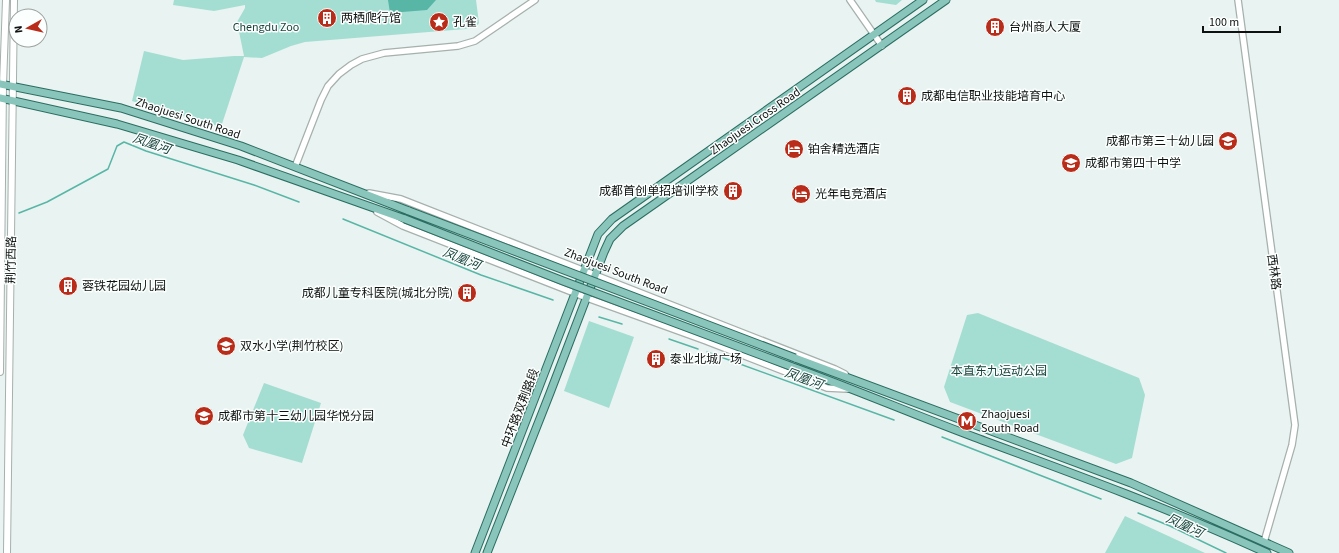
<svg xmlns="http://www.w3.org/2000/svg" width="1339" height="553" viewBox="0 0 1339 553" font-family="'Source Sans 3','Noto Sans SC',sans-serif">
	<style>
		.green { fill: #a4ded2 }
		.water { fill: #57b6a6 }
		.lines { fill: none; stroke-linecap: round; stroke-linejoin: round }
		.stream { stroke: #57b6a6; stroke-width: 1.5 }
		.tertiary-casing { stroke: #a6b0ad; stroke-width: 8 }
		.secondary-casing { stroke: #a6b0ad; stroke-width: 8 }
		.primary-casing { stroke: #2b6d62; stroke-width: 9 }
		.tertiary { stroke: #fff; stroke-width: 5.5 }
		.secondary { stroke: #fff; stroke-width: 6 }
		.primary { stroke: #89c5bb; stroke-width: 7 }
		.primary-bridge-casing { stroke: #2b6d62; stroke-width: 9; stroke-linecap: butt }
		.primary-bridge { stroke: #89c5bb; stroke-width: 7 }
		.labels { text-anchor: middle; stroke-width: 3; stroke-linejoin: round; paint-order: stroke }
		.poi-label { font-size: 12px; fill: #0e1110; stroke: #fbfffe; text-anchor: start }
		.park-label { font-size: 12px; fill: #18433c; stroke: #fbfffe }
		.street-label { font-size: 12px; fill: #0e1110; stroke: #fbfffe }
		.water-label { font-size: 13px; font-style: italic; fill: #19443d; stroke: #fbfffe }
	</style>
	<rect width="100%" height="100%" fill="#e9f3f1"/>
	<path class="green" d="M174,0H476L479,23L477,26L466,29L305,42L291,46L262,58L244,57L221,127L132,101L144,51L183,60L234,56H244L237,22L245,8V5L214,11L173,5Z
		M875,0H902L896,5L876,2Z
		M978,313L1139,378L1145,395L1132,458L1116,464L950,402L944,387L967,315Z
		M589,321L634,337L609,408L564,391Z
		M264,383L321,403L302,463L249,448L243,435Z
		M1125,516L1205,553H1105Z"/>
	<path class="water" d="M388,0H436L427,10L390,13Z"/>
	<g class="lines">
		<path class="stream" d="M19,213L47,202L108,169L117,146L124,142L146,151L254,185L299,202
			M343,219L481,275L553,300
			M599,317L622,324
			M669,339L698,349
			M707,352L894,420
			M942,437L1101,499
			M1138,513L1170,526L1226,553"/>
		<g class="tertiary-casing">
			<path id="tertiary" d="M850,0L882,46
				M1238,0L1295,425L1292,445L1264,542
				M295,167L321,100L328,86L339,74L351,65L362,59L384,53L458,46L475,41L535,0
				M369,193L401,199L835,369L845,374
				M377,212L403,226L587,298L706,341L827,388L847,389"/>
		</g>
		<g class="secondary-casing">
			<path id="secondary" d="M0,372L3,85L6,0
				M7,553L14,0"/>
		</g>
		<g class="primary-casing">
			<path id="primary" d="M0,84L121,108L241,146L409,211
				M0,98L117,124L238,160L405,219
				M795,358L1131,483L1289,553
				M790,366C852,388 912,414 974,437C1072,473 1171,509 1267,553
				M475,553L598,234L612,219L923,0
				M487,553L550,393L604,252L610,239L623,226L946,0"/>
		</g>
		<use href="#tertiary" class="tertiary"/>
		<use href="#secondary" class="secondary"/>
		<use href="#primary" class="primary"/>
		<g class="primary-bridge-casing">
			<path id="primary-bridge" d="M409,211L795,358
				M405,219L563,281L790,366"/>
		</g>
		<use href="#primary-bridge" class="primary-bridge"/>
	</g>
	<defs>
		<g id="building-disc" transform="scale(1)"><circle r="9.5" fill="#b82c19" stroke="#fbfffe"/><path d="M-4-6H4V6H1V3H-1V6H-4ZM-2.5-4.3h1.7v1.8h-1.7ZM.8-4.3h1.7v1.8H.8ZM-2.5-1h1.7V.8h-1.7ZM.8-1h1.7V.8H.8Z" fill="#fff"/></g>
		<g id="sight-disc" transform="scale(1)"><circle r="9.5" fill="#b82c19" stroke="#fbfffe"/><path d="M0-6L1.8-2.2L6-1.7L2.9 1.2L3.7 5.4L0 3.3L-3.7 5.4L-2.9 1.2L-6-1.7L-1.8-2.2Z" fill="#fff"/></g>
		<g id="school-disc" transform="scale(1)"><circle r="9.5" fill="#b82c19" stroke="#fbfffe"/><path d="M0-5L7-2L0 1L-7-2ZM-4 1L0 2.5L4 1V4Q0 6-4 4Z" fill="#fff"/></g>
		<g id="hotel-disc" transform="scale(1)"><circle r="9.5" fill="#b82c19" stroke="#fbfffe"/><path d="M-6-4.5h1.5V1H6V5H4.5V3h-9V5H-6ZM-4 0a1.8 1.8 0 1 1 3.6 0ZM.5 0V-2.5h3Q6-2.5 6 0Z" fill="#fff"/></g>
		<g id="metro-disc" transform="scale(1)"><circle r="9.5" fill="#b82c19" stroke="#fbfffe"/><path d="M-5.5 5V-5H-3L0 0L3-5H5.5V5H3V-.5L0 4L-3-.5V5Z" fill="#fff"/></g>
	</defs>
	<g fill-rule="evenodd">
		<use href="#building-disc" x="327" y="18"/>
		<use href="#sight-disc" x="439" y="22"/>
		<use href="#building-disc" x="995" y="27"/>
		<use href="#building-disc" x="907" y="96"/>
		<use href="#school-disc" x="1228" y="141"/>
		<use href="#hotel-disc" x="794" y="149"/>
		<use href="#school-disc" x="1071" y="163"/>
		<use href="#building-disc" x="733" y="191"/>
		<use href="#hotel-disc" x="801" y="194"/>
		<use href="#building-disc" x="68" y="286"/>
		<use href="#building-disc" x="467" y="293"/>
		<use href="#school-disc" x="226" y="346"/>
		<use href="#building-disc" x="656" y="359"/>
		<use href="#school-disc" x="204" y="416"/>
		<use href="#metro-disc" x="967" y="421"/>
	</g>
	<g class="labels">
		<g class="poi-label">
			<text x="341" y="22">两栖爬行馆</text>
			<text x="453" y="26">孔雀</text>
			<text x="1009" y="31">台州商人大厦</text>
			<text x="921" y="100">成都电信职业技能培育中心</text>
			<text x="1214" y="145" text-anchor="end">成都市第三十幼儿园</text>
			<text x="808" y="153">铂舍精选酒店</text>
			<text x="1085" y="167">成都市第四十中学</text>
			<text x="719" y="195" text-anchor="end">成都首创单招培训学校</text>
			<text x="815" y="198">光年电竞酒店</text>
			<text x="82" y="290">蓉铁花园幼儿园</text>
			<text x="453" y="297" text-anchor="end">成都儿童专科医院(城北分院)</text>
			<text x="240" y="350">双水小学(荆竹校区)</text>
			<text x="670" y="363">泰业北城广场</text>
			<text x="981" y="418">Zhaojuesi<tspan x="981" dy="14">South Road</tspan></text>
			<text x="218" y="420">成都市第十三幼儿园华悦分园</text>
		</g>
		<g class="park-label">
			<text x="266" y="31">Chengdu Zoo</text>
			<text x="999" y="375">本直东九运动公园</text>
		</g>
		<g class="street-label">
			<text transform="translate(188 118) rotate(18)" y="4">Zhaojuesi South Road</text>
			<text transform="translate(755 121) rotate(-35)" y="4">Zhaojuesi Cross Road</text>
			<text transform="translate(11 260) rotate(-89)" y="4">荆竹西路</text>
			<text transform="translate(616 271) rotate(21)" y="4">Zhaojuesi South Road</text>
			<text transform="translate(1274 272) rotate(82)" y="4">西林路</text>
			<text transform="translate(520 408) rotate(-69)" y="4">中环路双荆路段</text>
		</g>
		<g class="water-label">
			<text transform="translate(152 143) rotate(19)" y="5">凤凰河</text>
			<text transform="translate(462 258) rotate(22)" y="5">凤凰河</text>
			<text transform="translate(804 378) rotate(20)" y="5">凤凰河</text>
			<text transform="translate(1185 525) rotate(25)" y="5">凤凰河</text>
		</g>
	</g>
	<g transform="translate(28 28) rotate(262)"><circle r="19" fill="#fbfffe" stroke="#9ca09f"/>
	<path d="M0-3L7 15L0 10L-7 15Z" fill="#b82c19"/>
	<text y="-6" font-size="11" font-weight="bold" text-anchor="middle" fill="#0e1110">N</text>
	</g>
	<path d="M1203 26v6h77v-6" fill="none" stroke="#0e1110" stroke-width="2"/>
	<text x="1209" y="26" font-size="12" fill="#0e1110" stroke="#fbfffe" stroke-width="3" paint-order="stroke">100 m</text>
</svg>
